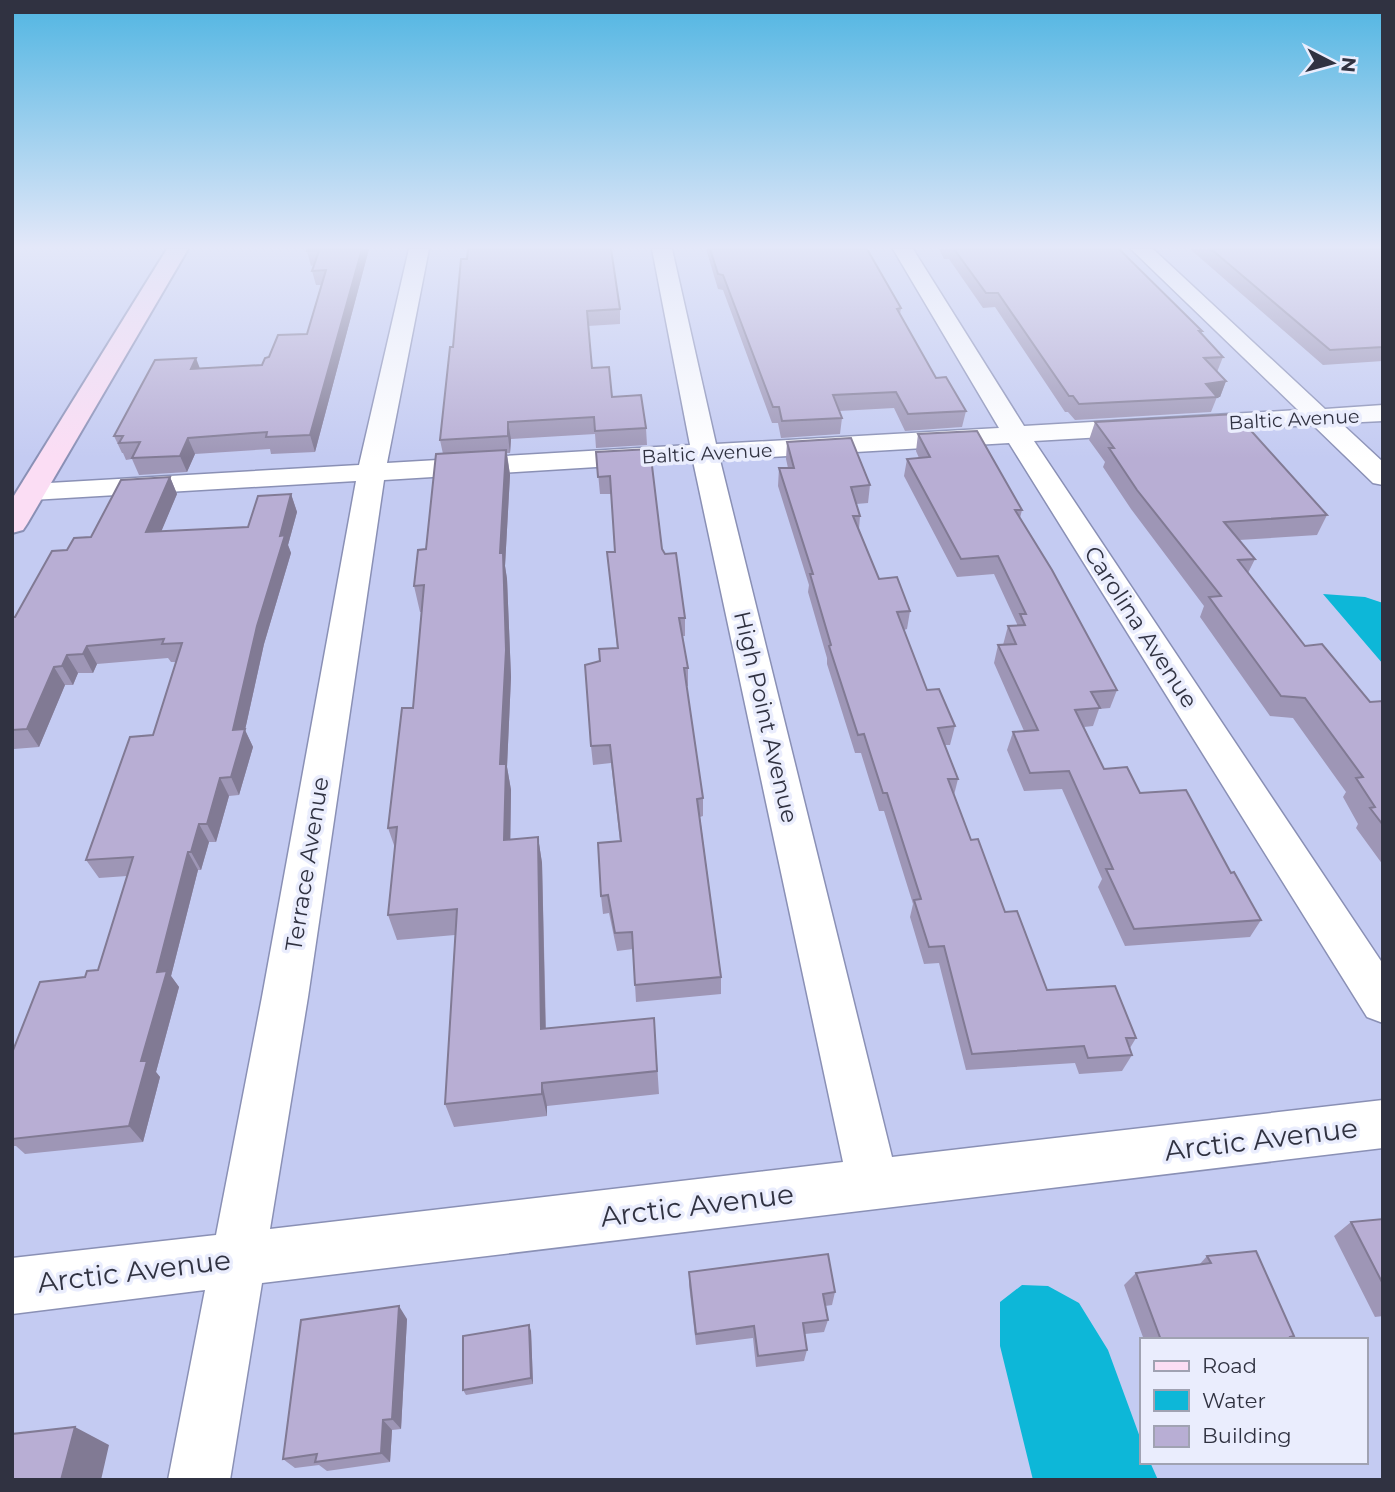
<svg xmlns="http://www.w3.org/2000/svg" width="1395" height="1492" viewBox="0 0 1395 1492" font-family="Montserrat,sans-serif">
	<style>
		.water { fill: #0db7d8 }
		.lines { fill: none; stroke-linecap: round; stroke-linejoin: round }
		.street-casing { stroke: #8a90b5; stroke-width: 3 }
		.secondary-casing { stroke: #8a90b5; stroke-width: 4 }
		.street { fill: #fff; fill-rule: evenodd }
		.secondary { fill: #fbddf4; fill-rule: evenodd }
		.wall { fill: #9e96b6 }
		.shaded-wall { fill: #817a94 }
		.building { fill: #b8aed4; stroke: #817a94; stroke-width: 2 }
		.labels { text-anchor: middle; stroke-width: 7; stroke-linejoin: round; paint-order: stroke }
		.far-street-label { font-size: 19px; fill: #303241; stroke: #eaedfd }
		.street-label { font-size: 23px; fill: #303241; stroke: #eaedfd }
		.near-street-label { font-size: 28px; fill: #303241; stroke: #eaedfd }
	</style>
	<rect width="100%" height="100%" fill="#c4cbf2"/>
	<path class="water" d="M1323,594L1365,597L1383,603V664Z
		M1022,1285L1048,1286L1079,1303L1108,1350L1141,1440V1462H1150L1158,1480H1033L1000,1346V1302Z"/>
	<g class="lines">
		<g class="street-casing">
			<path id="street" d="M409,249H429L387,463L690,445L652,249H672L716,444L999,428L893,249H913L1024,426L1298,410L1131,249H1153L1325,409L1383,405V421L1341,423L1383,462V485L1373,483L1313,425L1034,441L1383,964V1023L1367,1017L1009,443L720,460L892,1157L1383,1100V1148L262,1283L230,1480H168L205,1290L12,1314V1258L216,1235L262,997L356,481L32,500L22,498L18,492L22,486L32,484L359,465ZM693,461L843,1162L270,1229L308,997L384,480Z"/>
		</g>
		<g class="secondary-casing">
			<path id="secondary" d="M167,249H188L27,524L23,530L12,533V499Z"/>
		</g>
		<use href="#street" class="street"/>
		<use href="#secondary" class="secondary"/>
	</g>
	<path class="wall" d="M308,249H369L315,452L271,454L270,449L195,454L187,472L139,475L132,459L126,460L123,453H122L114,436L199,368L262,365L269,357L307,334L321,285H316L312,271L314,265L311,266L307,251Z
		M706,249H867L901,308L900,314L936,378L966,411L962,427L905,431L894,408L839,411L842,418L840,434L781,438L778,423H772L723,290L718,289Z
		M939,249H1119L1202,331L1201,334L1223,357L1217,372L1226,381L1220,397H1217L1211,412L1075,420L1068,412H1065L995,307L983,308L949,259H944Z
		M1190,249H1383V361L1323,365Z
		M461,259L620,309V324L588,326L592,368L612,397L646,428L647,445L596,448L595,434L511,439L510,453H507L510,475L505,566L507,579L511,677L507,767L511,790L510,840L538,837L542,863L546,1029L654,1018L659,1094L547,1106V1116L454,1127L445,1104L455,935L397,940L388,915L395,848L388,828L413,708L422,612H420L414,586L426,549L443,454L440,440L453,347Z
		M1095,422L1327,515L1317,535L1239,540L1255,559L1248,573L1305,646L1370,702L1383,701V865L1356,828L1358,824L1343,797L1346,792L1293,718L1270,716L1200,617L1204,606L1131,509L1103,467L1105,462L1089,440Z
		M918,434L1022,510L1020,518L1117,690L1110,708L1099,709L1093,726L1084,727L1104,769L1140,793L1231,873L1261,920L1250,937L1125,946L1098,887L1102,879L1062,789L1024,791L1007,750L1013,732L1024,731L994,663L998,645H1003L1008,626H1017V624L994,574L957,577L904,476L907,459L919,458L916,451Z
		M787,442L870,485L868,503L856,504L860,516L859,529L879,579L910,611L907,629L904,630L927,690L955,726L950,745H945L958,779L954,795L971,840L1005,912L1047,990L1136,1038L1130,1048L1132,1055L1122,1071L1079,1074L1075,1063L966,1070L939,963L924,964L910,917L913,904L884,811H879L861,753H855L827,664V658L808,592L809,585L778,486L779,468H788L786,459Z
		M596,452L662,549L685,618V636H682L688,668V686H686L703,798V816L700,817L721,977V994L636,1002L633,949L617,951L609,913L603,914L601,896L620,841L611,763L593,765L591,746L600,661L617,648L607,552H615L611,494H600Z
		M170,477L177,494L161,531L248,527L291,494L297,512L288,545L291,553L264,644L245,730L253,747L239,795L229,796L216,842H209L201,870H198L171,976L179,987L156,1072L160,1077L143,1142L25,1154L16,1146H12V1053L85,977L98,970L127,876L99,878L86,860L153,735L176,662H171L168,658L97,664L93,673H78L73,685H65L39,747L14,749L12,753V617H15L67,550L91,537Z
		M1383,1219V1316L1375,1317L1334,1236L1351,1222Z
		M1207,1256L1291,1340H1144L1124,1285L1136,1273L1199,1265Z
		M689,1272L835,1292L832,1305L825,1306L828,1320L824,1332L805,1334L807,1350L804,1361L756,1367L753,1338L696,1345L689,1285Z
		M407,1319L401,1429L392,1430L390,1462L327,1471L319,1465L295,1468L283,1459Z
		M531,1331L533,1384L466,1395L463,1390Z"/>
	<path class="shaded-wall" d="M362,249H369L315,452L310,435Z
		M196,358L202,374L191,369Z
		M1226,381L1220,397H1200L1206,384Z
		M508,422L511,439L510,453L508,436Z
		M188,438L195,454L187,472L180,456Z
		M506,450L510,475L505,566L507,579L511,677L507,767L511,790L510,866L504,840L500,764V553Z
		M170,477L177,494L154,549L146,532Z
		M291,494L297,512L288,545L291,553L264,644L245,730L253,747L239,795L231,777L233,730L257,626Z
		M87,646L97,664L93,673L83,654Z
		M67,655L78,673L73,685L62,666Z
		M54,667L65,685L39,747L27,729Z
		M220,778L229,796L216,842L207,824Z
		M199,824L209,842L201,870L191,852Z
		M538,837L542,863L546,1053L541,1029Z
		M188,852L198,870L171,976L179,987L156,1072L160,1077L143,1142L129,1126L157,972Z
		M542,1083L547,1106V1116L542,1094Z
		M399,1306L407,1319L401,1429L392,1419Z
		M529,1325L531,1331L533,1384L531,1378Z
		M383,1420L392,1430L390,1462L381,1453Z
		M75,1427L109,1445L101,1480H61Z"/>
	<path class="building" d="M308,249H362L310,435L266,437L267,432L188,438L180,456L132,458L140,442L119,443L123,436H114L155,360L196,358L191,369L262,365L265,358L269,357L278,335L307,334L326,270L312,271L319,251H307Z
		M468,249H611L620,309L587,311L592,368L609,367L612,397L641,395L646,428L595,431L594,417L508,422V436L440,440L450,347H453L461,259H467Z
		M710,249H867L901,308L897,309L936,378L946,377L966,411L908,414L896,392L833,395L842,418L782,421L779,407H773L723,275L718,274Z
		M954,249H1119L1202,331H1199L1223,357L1204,358L1226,381L1206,384L1217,397L1079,404L1073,396H1069L998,293H986Z
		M1211,249H1383V347L1330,350Z
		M1236,414L1327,515L1224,522L1255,559L1238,560L1305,646L1322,644L1370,702L1383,701V825L1370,808L1375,807L1356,778L1363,777L1305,698L1281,696L1209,597L1221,596L1137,490L1109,448H1114L1095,422Z
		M977,431L1022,510H1015L1052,570L1117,690L1091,692L1100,708L1075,710L1104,769L1127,767L1140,793L1186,790L1231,873L1234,872L1261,920L1134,929L1106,869H1113L1069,771L1030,773L1013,732L1038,730L998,645L1016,644L1008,626L1025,625L1020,614H1026L998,556L961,559L907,459L930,457L918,434Z
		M851,438L870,485L851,487L860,516H853L879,579L897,577L910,611L897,612L927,690L939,689L955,726L938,728L958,779H948L971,840L978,839L1005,912L1017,911L1047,990L1115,986L1136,1038H1126L1132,1055L1088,1058L1084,1046L972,1054L944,946L929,947L914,900L921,899L887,793H883L864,734L858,735L829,646L831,645L810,574H813L779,468H794L787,442Z
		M650,449L662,549L665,554L676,553L685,618H679L688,668H684L703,798L697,799L721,977L635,985L632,932L615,933L608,895L601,896L598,843L621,841L610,745L591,746L585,665L600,661L599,649L618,648L607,552H615L610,476L598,477L596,452Z
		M506,450L500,553H503L506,650L500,764H506L504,840L538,837L541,1029L654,1018L657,1071L542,1083V1094L445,1104L457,909L388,915L397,827L388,828L402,708H413L424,585L414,586L418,550L426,549L436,454Z
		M170,477L146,532L248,527L258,496L291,494L280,536L285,535L257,626L233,730L245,729L231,777L220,778L207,824H199L191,852H188L157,972L167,971L141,1061H147L129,1126L12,1139V1053L40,982L85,977L87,971L98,970L133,857L86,860L130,737L153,735L182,643L162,644L164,639L87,646L83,654L67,655L62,666L54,667L27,729L12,730V617H15L52,551L67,550L74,538L91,537L121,480Z
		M1383,1219V1284L1351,1222Z
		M1256,1251L1294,1336L1290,1337L1291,1340H1161L1136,1273L1211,1263L1207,1256Z
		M828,1254L835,1292L823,1294L828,1320L803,1323L807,1350L758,1356L754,1326L696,1334L689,1272Z
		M399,1306L392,1419L383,1420L381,1453L315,1462L317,1454L283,1459L301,1320Z
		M529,1325L531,1378L463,1390V1336Z
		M75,1427L61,1480H12V1434Z"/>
	<linearGradient id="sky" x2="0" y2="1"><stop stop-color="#50b5e2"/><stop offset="0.54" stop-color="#e4e8f9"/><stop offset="1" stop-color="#e4e8f9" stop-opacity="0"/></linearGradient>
	<rect width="1395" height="458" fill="url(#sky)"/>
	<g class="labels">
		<g class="far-street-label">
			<text transform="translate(1294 419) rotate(-3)" y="7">Baltic Avenue</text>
			<text transform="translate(707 453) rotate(-3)" y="7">Baltic Avenue</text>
		</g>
		<g class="street-label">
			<text transform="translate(1141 627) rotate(57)" y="8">Carolina Avenue</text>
			<text transform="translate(766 717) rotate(77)" y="8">High Point Avenue</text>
			<text transform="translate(307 864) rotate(-81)" y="8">Terrace Avenue</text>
		</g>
		<g class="near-street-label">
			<text transform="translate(1261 1139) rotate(-7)" y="10">Arctic Avenue</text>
			<text transform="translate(697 1205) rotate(-7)" y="10">Arctic Avenue</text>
			<text transform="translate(134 1271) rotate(-7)" y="10">Arctic Avenue</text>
		</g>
	</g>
	<rect width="1395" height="1492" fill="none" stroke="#303241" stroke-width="28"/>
	<rect x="1140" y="1338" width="228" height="126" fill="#eaedfd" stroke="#a0a2b2" stroke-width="2"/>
	<rect x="1154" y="1361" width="35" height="10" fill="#fbddf4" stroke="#a0a2b2" stroke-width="2"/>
	<text x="1202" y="1373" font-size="21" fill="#303241">Road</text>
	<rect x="1154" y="1390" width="35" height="21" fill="#0db7d8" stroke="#a0a2b2" stroke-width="2"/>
	<text x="1202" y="1408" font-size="21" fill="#303241">Water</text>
	<rect x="1154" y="1426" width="35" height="21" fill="#b8aed4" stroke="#a0a2b2" stroke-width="2"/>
	<text x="1202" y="1443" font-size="21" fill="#303241">Building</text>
	<g transform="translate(1332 63) rotate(96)" stroke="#eaedfd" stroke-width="5" paint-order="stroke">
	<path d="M0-5L12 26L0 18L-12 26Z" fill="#303241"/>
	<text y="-10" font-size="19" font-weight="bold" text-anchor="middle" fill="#303241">N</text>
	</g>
</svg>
